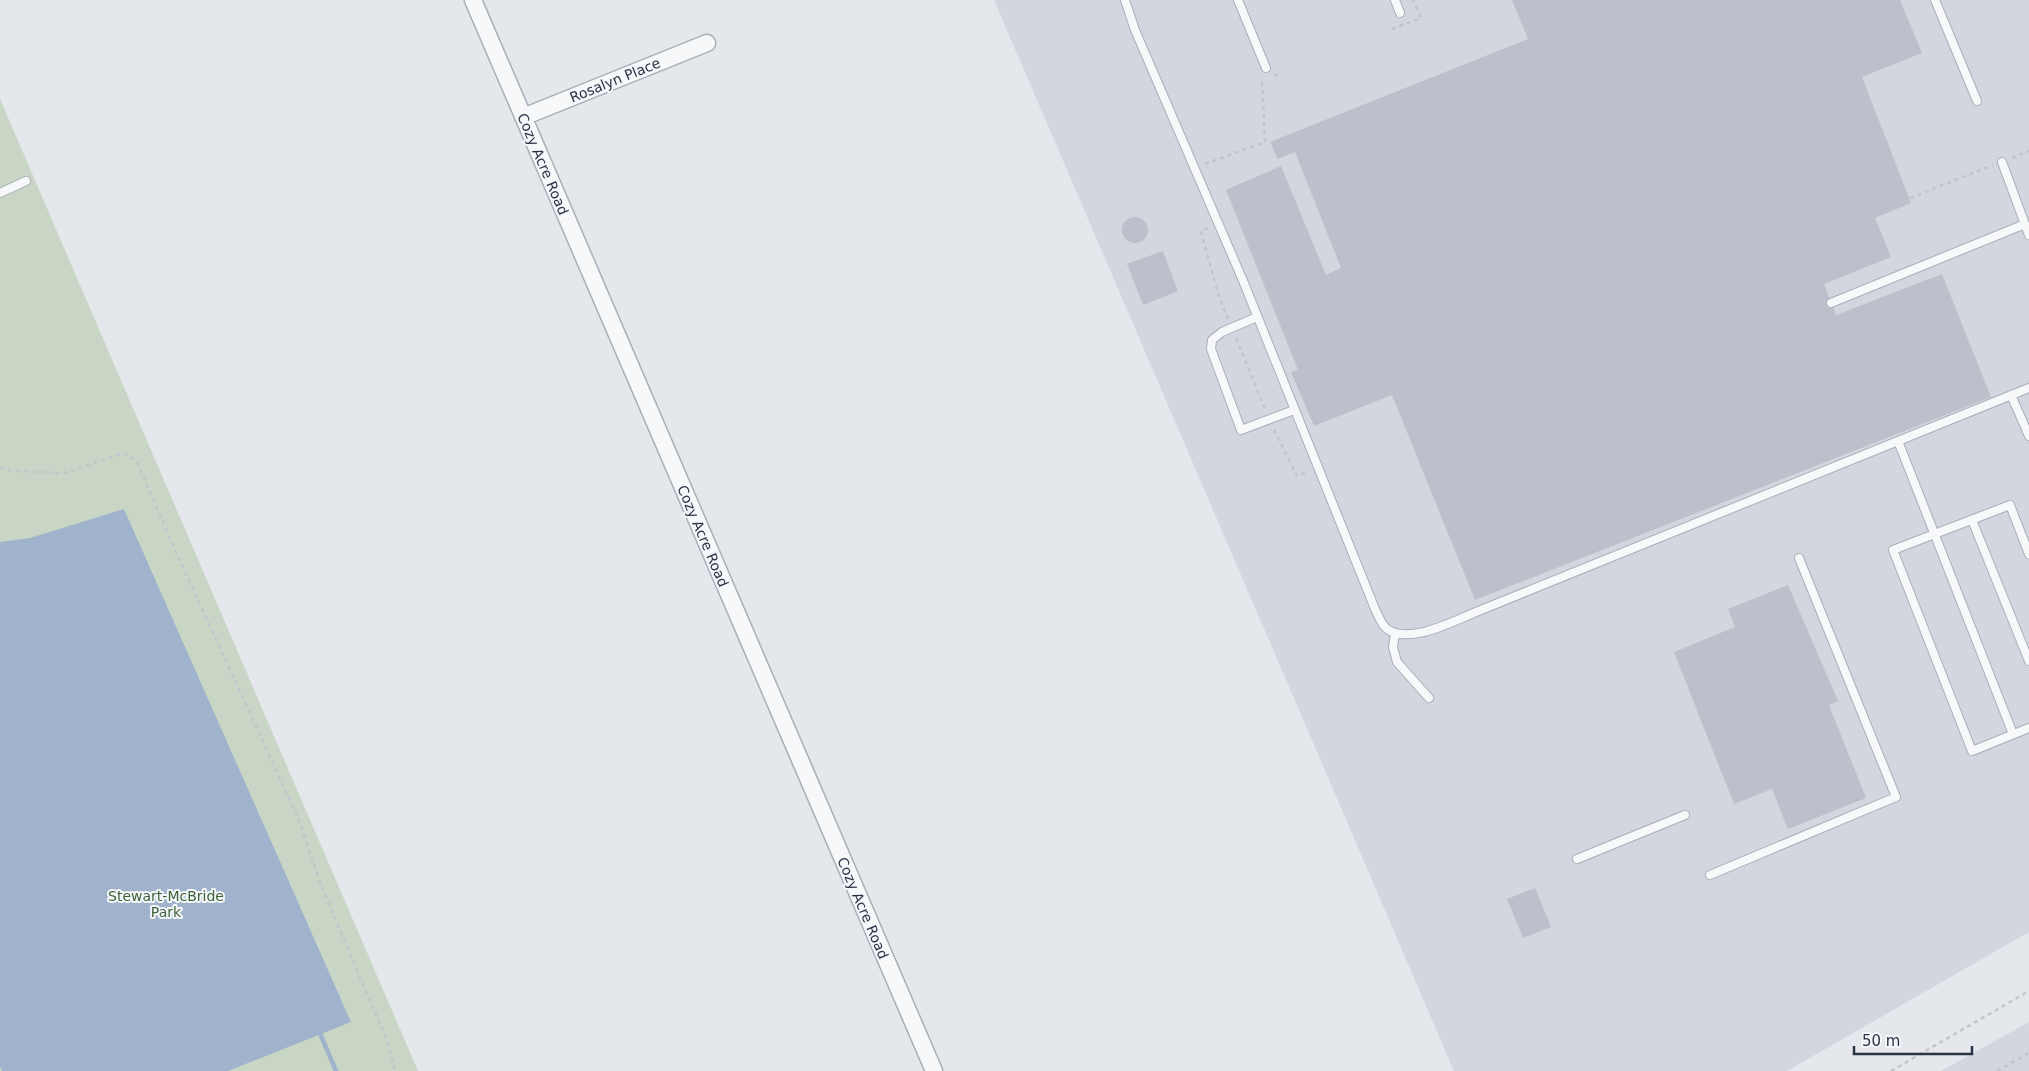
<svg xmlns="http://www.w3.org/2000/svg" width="2029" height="1071" viewBox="0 0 2029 1071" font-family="'DejaVu Sans',sans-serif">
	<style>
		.built { fill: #d2d6de }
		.green { fill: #c9d6c5 }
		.water { fill: #9fb4cc }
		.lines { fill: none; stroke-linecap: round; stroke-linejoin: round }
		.stream { stroke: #9fb4cc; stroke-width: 4.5 }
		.building { fill: #bbc0ca }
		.lane-casing { stroke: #a9aeb7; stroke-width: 10 }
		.street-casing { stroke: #a9aeb7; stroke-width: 19 }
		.path { stroke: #c2c5cb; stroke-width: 2.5; stroke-dasharray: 4 4; stroke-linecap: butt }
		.lane { stroke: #f7f8fa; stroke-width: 8 }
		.street { stroke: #f7f8fa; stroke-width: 16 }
		.labels { text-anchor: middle; stroke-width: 4; stroke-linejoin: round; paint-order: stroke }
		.street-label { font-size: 14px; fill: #2b3445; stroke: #f4f6f9 }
		.park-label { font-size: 14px; fill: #3f6138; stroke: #f4f6f9 }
	</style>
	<rect width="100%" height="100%" fill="#e4e7ec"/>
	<path class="built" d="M994,0H2029V932L1787,1071H1454Z
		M2029,1022V1071H1941Z"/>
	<path class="green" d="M0,99L418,1071H0Z"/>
	<path class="water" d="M124,509L351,1022L228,1071H2L0,1067V542L30,538Z"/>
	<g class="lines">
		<path class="stream" d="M319,1031L336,1071"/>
	</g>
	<path class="building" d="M1512,0H1900L1922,53L1862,77L1911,203L1875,218L1891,257L1824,284L1836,315L1942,274L1991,397L1475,600L1392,395L1314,426L1291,372L1298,370L1226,190L1281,166L1326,275L1341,268L1295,152L1278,159L1270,142L1528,39Z
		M1122 230a13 13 0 1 1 26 0a13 13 0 1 1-26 0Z
		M1163,251L1178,291L1143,305L1127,264Z
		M1788,585L1838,701L1829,705L1866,798L1788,829L1772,789L1734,804L1674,652L1735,627L1728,609Z
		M1535,888L1551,927L1523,938L1507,899Z"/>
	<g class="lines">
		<g class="lane-casing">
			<path id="lane" d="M1125,0L1135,30L1244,283L1375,609C1378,615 1382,626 1387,629C1409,645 1454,621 1476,612L2029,388
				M1238,0L1266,68
				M1395,0L1400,13
				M1935,0L1977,101
				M2002,162L2029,235
				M0,193L26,181
				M1831,303L2025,224
				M1257,317L1222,332L1212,340L1211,349L1241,430L1294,410
				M2011,395L2029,436
				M1898,441L2013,734
				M1972,520L2029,661
				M2029,554L2010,505L1893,550L1972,751L2029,728
				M1395,633L1393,647L1397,662L1429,698
				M1577,859L1685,815
				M1710,875L1896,797L1799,558"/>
		</g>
		<g class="street-casing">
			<path id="street" d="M473,0L934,1071
				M523,117L707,43"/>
		</g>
		<path class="path" d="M1392,29L1421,18L1413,0
			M1274,76L1282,73
			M2012,158L2029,151
			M1205,164L1265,142L1262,81L1264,80
			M1910,198L1993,165
			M1208,228L1201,231L1219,297L1228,319
			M1236,338L1265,409
			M1274,430L1297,476L1309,471
			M0,467L11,471L64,473L124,453L136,460L175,550L298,818L323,890L388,1043L395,1071
			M1891,1071L2029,991
			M1997,1071L2029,1053"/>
		<use href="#lane" class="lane"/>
		<use href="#street" class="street"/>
	</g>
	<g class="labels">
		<g class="street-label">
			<text transform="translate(615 80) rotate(-22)" y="5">Rosalyn Place</text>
			<text transform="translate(543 164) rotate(67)" y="5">Cozy Acre Road</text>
			<text transform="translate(703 536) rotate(67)" y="5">Cozy Acre Road</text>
			<text transform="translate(863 908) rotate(67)" y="5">Cozy Acre Road</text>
		</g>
		<g class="park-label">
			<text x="166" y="901">Stewart-McBride<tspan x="166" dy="16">Park</tspan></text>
		</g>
	</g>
	<path d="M1854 1046v8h118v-8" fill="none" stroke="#2b3445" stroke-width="2.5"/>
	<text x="1862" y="1046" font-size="15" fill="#2b3445" stroke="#f4f6f9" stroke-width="4" paint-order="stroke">50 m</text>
</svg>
